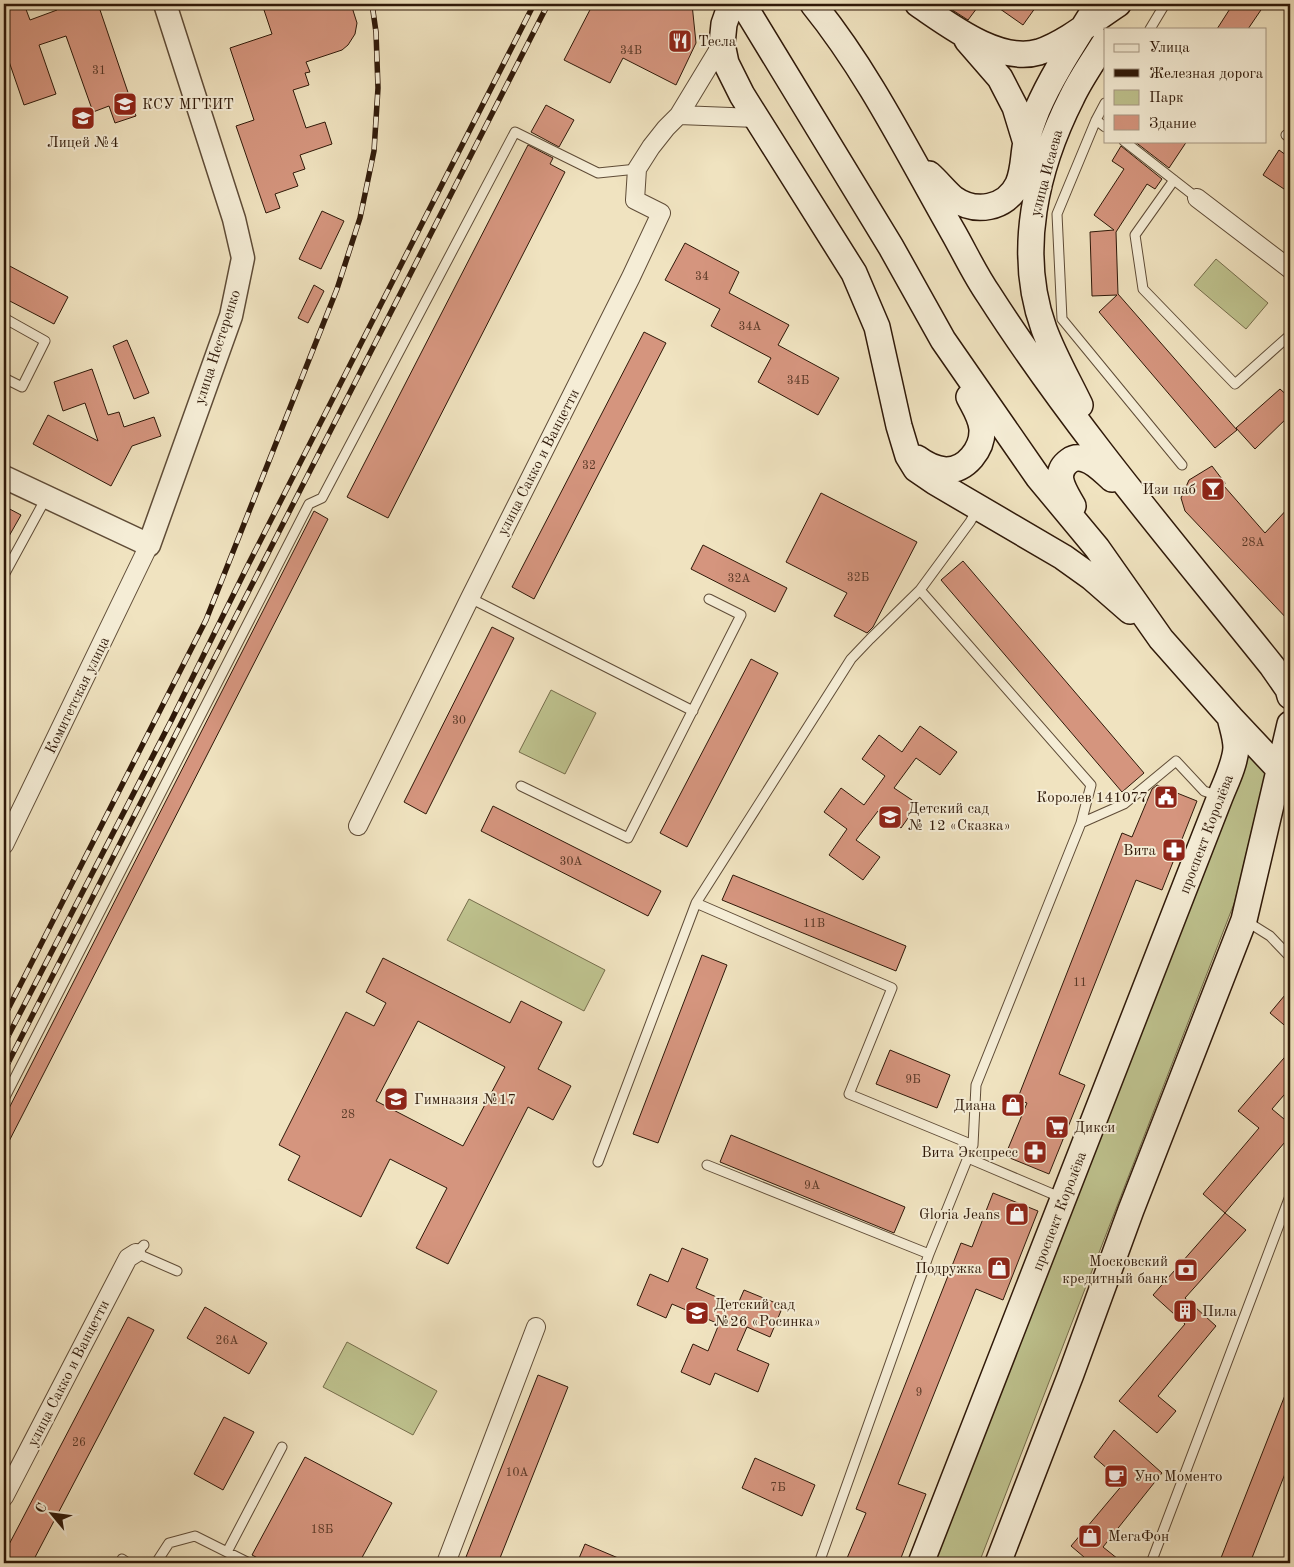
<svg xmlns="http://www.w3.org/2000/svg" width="1294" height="1567" viewBox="0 0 1294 1567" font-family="'Old Standard TT',serif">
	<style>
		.green { fill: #bec28e; stroke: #766e4c }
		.building { fill: #d5957e; stroke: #2f1909; fill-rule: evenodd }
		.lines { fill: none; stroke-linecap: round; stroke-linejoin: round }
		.service-casing { stroke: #5f4c37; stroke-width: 11 }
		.minor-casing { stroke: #5f4c37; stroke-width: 20 }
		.tertiary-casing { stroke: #5f4c37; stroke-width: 25 }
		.secondary-casing { stroke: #2f1909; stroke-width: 28 }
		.service { stroke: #f5edd6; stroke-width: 9 }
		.minor { stroke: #f5edd6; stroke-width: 18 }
		.tertiary { stroke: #f5edd6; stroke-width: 22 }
		.secondary { stroke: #f5edd6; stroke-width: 25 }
		.rail-casing { stroke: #2f1909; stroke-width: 5.5 }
		.rail { stroke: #f5edd6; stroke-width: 4; stroke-dasharray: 11; stroke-linecap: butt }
		.labels { text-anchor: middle; stroke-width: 4; stroke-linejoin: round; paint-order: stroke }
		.number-label { font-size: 12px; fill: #583826 }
		.poi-label { font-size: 15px; fill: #2f1909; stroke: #f5edd6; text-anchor: start }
		.street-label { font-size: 15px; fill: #2f1909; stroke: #f5edd6 }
	</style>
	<rect width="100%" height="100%" fill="#f0e3c0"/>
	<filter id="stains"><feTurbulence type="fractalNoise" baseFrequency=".004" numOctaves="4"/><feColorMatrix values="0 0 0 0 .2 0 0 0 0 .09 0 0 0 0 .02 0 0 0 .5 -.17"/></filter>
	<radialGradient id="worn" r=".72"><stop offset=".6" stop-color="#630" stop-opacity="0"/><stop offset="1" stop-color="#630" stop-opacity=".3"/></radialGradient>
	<path class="green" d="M1216,259L1268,303L1246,329L1194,285Z
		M551,690L596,713L565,774L519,752Z
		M1248,754L1259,762L1265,774L1235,901L979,1563H928L1240,764Z
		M469,899L605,970L584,1011L447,940Z
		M347,1342L437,1391L413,1435L323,1387Z"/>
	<path class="building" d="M4,4H24L30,20L57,10L55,4H98L136,116L115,123L109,106L93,112L66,36L39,45L56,94L24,105L4,47Z
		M262,4H351L357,23L355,34L348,45L342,50L306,62L310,72L305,73L309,85L293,90L306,128L325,122L332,144L300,155L305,169L293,173L298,186L275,194L280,208L266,213L236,126L254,120L230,48L272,34Z
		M593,4H692L696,43L676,85L623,58L610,83L564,60Z
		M943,4H980L968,20Z
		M993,4H1038L1023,25Z
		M1233,4H1265L1248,29H1217Z
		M546,105L574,120L559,147L531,132Z
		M1134,141H1187L1169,168Z
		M528,145L553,158L550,164L565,172L388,518L347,497Z
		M1121,146L1162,179L1155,189L1147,184L1116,232L1118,294L1237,430L1215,448L1099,312L1117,295L1092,296L1090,232L1114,230L1094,215L1124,169L1112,161Z
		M1279,150L1290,158V193L1263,175Z
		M322,211L344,221L321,269L299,259Z
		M685,243L739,272L729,293L789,325L778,345L839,378L818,415L758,382L771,358L711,326L720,309L665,280Z
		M4,263L68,297L54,324L4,298Z
		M314,285L324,291L308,323L298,318Z
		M644,332L666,343L534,599L512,587Z
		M127,340L149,393L134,399L113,346Z
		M92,369L108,415L119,412L124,427L154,417L161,436L132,446L111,486L33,444L48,415L98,441L85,403L63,411L54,382Z
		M1280,389L1290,398V415L1255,449L1236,428Z
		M1212,466L1225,483L1224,486L1265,533L1290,506V622L1185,511L1181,498L1189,480Z
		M821,493L917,542L873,627L867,633L834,616L847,593L786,562Z
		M4,506L21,515L4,545Z
		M314,511L328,519L4,1151V1118Z
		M703,545L787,588L775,612L691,569Z
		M963,561L1144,773L1122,792L941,580Z
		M492,627L514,638L426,814L404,802Z
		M751,659L778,673L687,847L660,833Z
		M920,726L957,752L940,775L916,758L894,788L918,804L901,828L878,811L856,840L880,857L863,880L829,855L847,829L824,812L841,788L864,805L885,776L862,759L879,735L902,752Z
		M1157,785L1197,801L1162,890L1136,880L1059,1074L1085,1085L1049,1174L1005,1156L1027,1103L1017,1100L1122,833L1132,837L1152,789Z
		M493,806L661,891L648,916L481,831Z
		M733,875L906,946L896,971L722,900Z
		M702,955L727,965L658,1143L633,1134Z
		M383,958L510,1023L521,1001L562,1022L538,1069L571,1086L553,1120L528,1107L448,1264L416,1248L447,1188L390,1159L361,1217L288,1180L300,1156L279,1145L346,1012L374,1026L386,1003L366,992ZM418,1021L505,1067L463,1146L376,1101Z
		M1290,989V1030L1270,1013Z
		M890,1050L950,1075L937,1108L876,1084Z
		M1290,1051V1088L1272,1109L1290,1124V1136L1225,1213L1203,1194L1259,1128L1238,1111Z
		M731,1135L905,1207L894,1233L720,1162Z
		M993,1193L1038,1211L1003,1300L976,1289L898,1484L926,1494L899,1563H845L866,1513L856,1509L961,1243L972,1247Z
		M1225,1213L1246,1230L1185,1298L1216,1326L1158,1396L1176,1411L1157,1433L1119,1401L1185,1324L1153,1295Z
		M682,1248L708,1259L696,1288L737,1306L744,1290L783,1306L770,1337L747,1327L737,1350L769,1364L758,1392L715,1373L710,1385L681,1372L693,1344L708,1351L719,1324L672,1304L666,1318L637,1305L650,1274L668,1282Z
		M205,1307L267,1343L249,1374L187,1338Z
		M128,1317L154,1330L32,1563H4V1554Z
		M538,1375L568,1387L498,1563H481L466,1557Z
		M1289,1385L1290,1461L1250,1563H1219Z
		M224,1417L254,1432L223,1490L194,1474Z
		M1114,1430L1162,1473L1103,1547L1123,1563H1091L1071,1546L1124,1483L1094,1457Z
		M305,1457L392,1503L359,1563H267L252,1555Z
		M755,1458L815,1485L802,1516L742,1488Z
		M585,1544L630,1563H577Z"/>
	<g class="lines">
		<g class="service-casing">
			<path id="service" d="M1150,29L1165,4
				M1105,103L1096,120L1057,214L1062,319L1182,465
				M1096,120L1105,127
				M1286,135L1290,138
				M1124,141L1197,198
				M1174,180L1135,235L1143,289L1235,384L1290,335
				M4,318L45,341L22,387L4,378
				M4,575L46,498
				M920,590L1091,785L1081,823L1124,804L1176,761L1204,791L1218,796
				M470,598L693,711
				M521,786L628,838L741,615L709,599
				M696,903L892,988L849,1094L973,1145
				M1246,921L1270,936L1290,957
				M4,1099L309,504L322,498L515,132L598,173L637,169
				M968,1158L1062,1198
				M598,1162L696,903L851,659L870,639L920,590L970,522L978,508
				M707,1165L929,1254
				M144,1245L136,1253L177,1271
				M227,1552L282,1447
				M122,1559L128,1563
				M156,1563L169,1543L195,1536L249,1563
				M819,1563L929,1254L973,1145L976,1085L1081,823
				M1151,1563L1290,1196"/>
		</g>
		<g class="minor-casing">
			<path id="minor" d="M679,115L756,118
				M1197,198L1290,269
				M358,826L470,598L631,277L661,213L635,200L637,169L651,147L666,128L679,115L722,44
				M4,845L149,545
				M4,1497L128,1258L136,1253
				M446,1563L536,1327"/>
		</g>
		<g class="tertiary-casing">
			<path id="tertiary" d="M4,477L149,545L231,316L243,258L234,219L165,4"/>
		</g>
		<g class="secondary-casing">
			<path id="secondary" d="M731,4L724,24L722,44L726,63L742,95L854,273L877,327L899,426L908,456L916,469L935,482L1063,557L1091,577L1130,611
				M743,4L891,247L943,340L1038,477L1097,548L1161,639L1230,717L1290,781
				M813,4C869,73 909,155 953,232C965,253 975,275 989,295C1073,426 1175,545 1272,666L1288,689L1290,696
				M918,4C949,25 999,64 1039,52C1066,43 1095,19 1118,4
				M967,40L1000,78L1015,107L1026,143
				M929,174C937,181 945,191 953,198C975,214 1006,209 1018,184C1024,170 1023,156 1026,142C1029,132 1033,120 1037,110C1053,73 1077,38 1098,4
				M1080,405C1068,380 1054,356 1044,329C1016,252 1036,168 1072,97C1081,78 1094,60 1105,42
				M917,458C925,464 934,469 945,470C966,471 983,449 982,429C981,417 974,407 969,397
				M1073,506C1066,493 1051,474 1069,461C1073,458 1078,457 1084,459C1094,461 1104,472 1112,479
				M921,1563L1220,797C1226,782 1235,764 1236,748C1236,737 1232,727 1230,717
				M998,1563L1071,1374L1131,1210L1244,920L1290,724"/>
		</g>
		<use href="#service" class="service"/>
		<use href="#minor" class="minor"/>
		<use href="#tertiary" class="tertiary"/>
		<use href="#secondary" class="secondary"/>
		<g class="rail-casing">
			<path id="rail" d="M4,1017L206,620L337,289L360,218L374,151L378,88L376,32L372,4
				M4,1044L172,719L247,567L534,4
				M4,1071L548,4"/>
		</g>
		<use href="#rail" class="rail"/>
	</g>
	<defs>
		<g id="restaurant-square" transform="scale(1.25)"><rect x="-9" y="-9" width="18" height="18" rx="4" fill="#8f2418" stroke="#f5edd6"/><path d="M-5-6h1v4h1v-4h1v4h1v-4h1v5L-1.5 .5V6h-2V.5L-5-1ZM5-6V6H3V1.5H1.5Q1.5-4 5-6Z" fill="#fff"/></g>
		<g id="university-square" transform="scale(1.25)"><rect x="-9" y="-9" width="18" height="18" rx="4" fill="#8f2418" stroke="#f5edd6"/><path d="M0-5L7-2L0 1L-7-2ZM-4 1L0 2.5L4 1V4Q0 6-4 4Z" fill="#fff"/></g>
		<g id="school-square" transform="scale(1.25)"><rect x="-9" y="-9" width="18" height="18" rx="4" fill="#8f2418" stroke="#f5edd6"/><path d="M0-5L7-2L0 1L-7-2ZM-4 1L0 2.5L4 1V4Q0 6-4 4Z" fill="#fff"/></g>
		<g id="bar-square" transform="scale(1.25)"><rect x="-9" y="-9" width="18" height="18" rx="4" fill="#8f2418" stroke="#f5edd6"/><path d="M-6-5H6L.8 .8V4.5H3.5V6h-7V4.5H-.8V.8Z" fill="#fff"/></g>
		<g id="civic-square" transform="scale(1.25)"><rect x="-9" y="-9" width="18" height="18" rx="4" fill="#8f2418" stroke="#f5edd6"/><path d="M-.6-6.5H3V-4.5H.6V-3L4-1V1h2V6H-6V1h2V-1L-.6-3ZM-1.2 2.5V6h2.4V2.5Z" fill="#fff"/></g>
		<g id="pharmacy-square" transform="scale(1.25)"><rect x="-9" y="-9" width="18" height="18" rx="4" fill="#8f2418" stroke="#f5edd6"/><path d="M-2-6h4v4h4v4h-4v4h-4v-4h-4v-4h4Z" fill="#fff"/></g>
		<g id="shop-square" transform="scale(1.25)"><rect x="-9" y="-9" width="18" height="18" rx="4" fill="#8f2418" stroke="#f5edd6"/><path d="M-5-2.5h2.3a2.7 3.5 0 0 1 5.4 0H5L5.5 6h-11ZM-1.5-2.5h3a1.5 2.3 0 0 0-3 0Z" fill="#fff"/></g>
		<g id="supermarket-square" transform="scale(1.25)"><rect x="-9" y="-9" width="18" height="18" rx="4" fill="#8f2418" stroke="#f5edd6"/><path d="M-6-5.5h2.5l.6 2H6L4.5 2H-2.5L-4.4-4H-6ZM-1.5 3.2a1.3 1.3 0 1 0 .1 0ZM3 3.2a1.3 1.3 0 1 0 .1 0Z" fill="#fff"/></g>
		<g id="bank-square" transform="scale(1.25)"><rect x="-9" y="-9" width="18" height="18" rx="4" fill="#8f2418" stroke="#f5edd6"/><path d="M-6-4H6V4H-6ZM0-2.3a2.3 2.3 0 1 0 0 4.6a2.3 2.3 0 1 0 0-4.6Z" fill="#fff"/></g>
		<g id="building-square" transform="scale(1.25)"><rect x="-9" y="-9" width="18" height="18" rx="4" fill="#8f2418" stroke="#f5edd6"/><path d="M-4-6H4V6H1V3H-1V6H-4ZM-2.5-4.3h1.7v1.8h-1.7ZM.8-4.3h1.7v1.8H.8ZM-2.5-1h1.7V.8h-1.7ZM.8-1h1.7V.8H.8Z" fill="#fff"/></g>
		<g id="cafe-square" transform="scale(1.25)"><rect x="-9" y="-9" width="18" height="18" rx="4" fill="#8f2418" stroke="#f5edd6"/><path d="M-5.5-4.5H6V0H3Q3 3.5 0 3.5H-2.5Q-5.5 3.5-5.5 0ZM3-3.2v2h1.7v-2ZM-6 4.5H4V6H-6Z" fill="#fff"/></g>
	</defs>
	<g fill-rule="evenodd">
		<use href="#restaurant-square" x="680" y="41"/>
		<use href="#university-square" x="125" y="104"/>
		<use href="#school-square" x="83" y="118"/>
		<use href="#bar-square" x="1213" y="489"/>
		<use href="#civic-square" x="1166" y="797"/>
		<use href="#school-square" x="890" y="817"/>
		<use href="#pharmacy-square" x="1174" y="850"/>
		<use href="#school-square" x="396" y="1099"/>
		<use href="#shop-square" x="1013" y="1105"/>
		<use href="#supermarket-square" x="1057" y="1127"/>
		<use href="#pharmacy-square" x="1035" y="1152"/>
		<use href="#shop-square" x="1017" y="1214"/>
		<use href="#shop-square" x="999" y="1268"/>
		<use href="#bank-square" x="1186" y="1270"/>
		<use href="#building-square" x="1185" y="1311"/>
		<use href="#school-square" x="697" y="1313"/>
		<use href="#cafe-square" x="1116" y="1476"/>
		<use href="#shop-square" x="1090" y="1536"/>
	</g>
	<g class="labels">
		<g class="number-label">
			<text x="631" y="54">34В</text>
			<text x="99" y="74">31</text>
			<text x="702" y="280">34</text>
			<text x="750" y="330">34А</text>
			<text x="798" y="384">34Б</text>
			<text x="589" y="469">32</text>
			<text x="1253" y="546">28А</text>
			<text x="858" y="581">32Б</text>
			<text x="739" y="582">32А</text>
			<text x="459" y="724">30</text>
			<text x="571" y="865">30А</text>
			<text x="814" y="927">11В</text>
			<text x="1080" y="986">11</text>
			<text x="913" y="1083">9Б</text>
			<text x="348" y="1118">28</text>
			<text x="812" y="1189">9А</text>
			<text x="227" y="1344">26А</text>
			<text x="919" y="1396">9</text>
			<text x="79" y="1446">26</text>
			<text x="517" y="1476">10А</text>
			<text x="778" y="1491">7Б</text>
			<text x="322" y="1533">18Б</text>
		</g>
		<g class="poi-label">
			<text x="698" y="46">Тесла</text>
			<text x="142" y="109">КСУ МГТИТ</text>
			<text x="83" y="147" text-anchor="middle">Лицей №4</text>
			<text x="1196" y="494" text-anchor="end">Изи паб</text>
			<text x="1148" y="802" text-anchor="end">Королев 141077</text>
			<text x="908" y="813">Детский сад<tspan x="908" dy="17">№ 12 «Сказка»</tspan></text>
			<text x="1156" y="855" text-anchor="end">Вита</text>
			<text x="414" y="1104">Гимназия №17</text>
			<text x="996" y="1110" text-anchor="end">Диана</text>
			<text x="1074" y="1132">Дикси</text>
			<text x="1018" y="1157" text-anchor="end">Вита Экспресс</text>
			<text x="1000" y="1219" text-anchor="end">Gloria Jeans</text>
			<text x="1168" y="1266" text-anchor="end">Московский<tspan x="1168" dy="17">кредитный банк</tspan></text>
			<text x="982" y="1273" text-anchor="end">Подружка</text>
			<text x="714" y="1309">Детский сад<tspan x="714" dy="17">№26 «Росинка»</tspan></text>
			<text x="1202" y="1316">Пила</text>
			<text x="1134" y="1481">Уно Моменто</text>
			<text x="1108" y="1541">МегаФон</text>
		</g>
		<g class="street-label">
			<text transform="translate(1046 173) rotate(-75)" y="5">улица Исаева</text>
			<text transform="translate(217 347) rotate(-72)" y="5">улица Нестеренко</text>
			<text transform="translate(538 462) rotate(-63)" y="5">улица Сакко и Ванцетти</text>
			<text transform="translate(77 695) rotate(-64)" y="5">Комитетская улица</text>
			<text transform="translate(1206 834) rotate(-69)" y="5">проспект Королёва</text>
			<text transform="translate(1059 1211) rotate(-69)" y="5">проспект Королёва</text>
			<text transform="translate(68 1373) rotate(-63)" y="5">улица Сакко и Ванцетти</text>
		</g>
	</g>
	<rect width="1294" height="1567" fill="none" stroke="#f0e3c0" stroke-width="20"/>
	<rect x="5" y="5" width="1284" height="1557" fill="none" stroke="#2f1909" stroke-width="2.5"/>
	<rect x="10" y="10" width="1274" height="1547" fill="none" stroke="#2f1909"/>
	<rect x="1104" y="28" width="162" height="115" fill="#f5edd6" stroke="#a69884"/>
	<rect x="1114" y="44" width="25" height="8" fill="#f5edd6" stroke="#a69884"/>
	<text x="1149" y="52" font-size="15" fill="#2f1909">Улица</text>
	<rect x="1114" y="69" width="25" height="8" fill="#2f1909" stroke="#a69884"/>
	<text x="1149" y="78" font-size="15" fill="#2f1909">Железная дорога</text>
	<rect x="1114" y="90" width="25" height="15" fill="#bec28e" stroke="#a69884"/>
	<text x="1149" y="102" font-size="15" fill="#2f1909">Парк</text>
	<rect x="1114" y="115" width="25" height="15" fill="#d5957e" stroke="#a69884"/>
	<text x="1149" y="128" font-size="15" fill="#2f1909">Здание</text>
	<g transform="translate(52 1514) rotate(299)" stroke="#f5edd6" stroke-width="4" paint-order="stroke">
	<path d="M0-4L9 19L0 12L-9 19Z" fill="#2f1909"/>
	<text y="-8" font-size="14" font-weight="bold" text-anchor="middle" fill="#2f1909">С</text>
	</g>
	<rect width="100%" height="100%" filter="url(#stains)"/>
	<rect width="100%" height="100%" fill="url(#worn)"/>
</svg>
